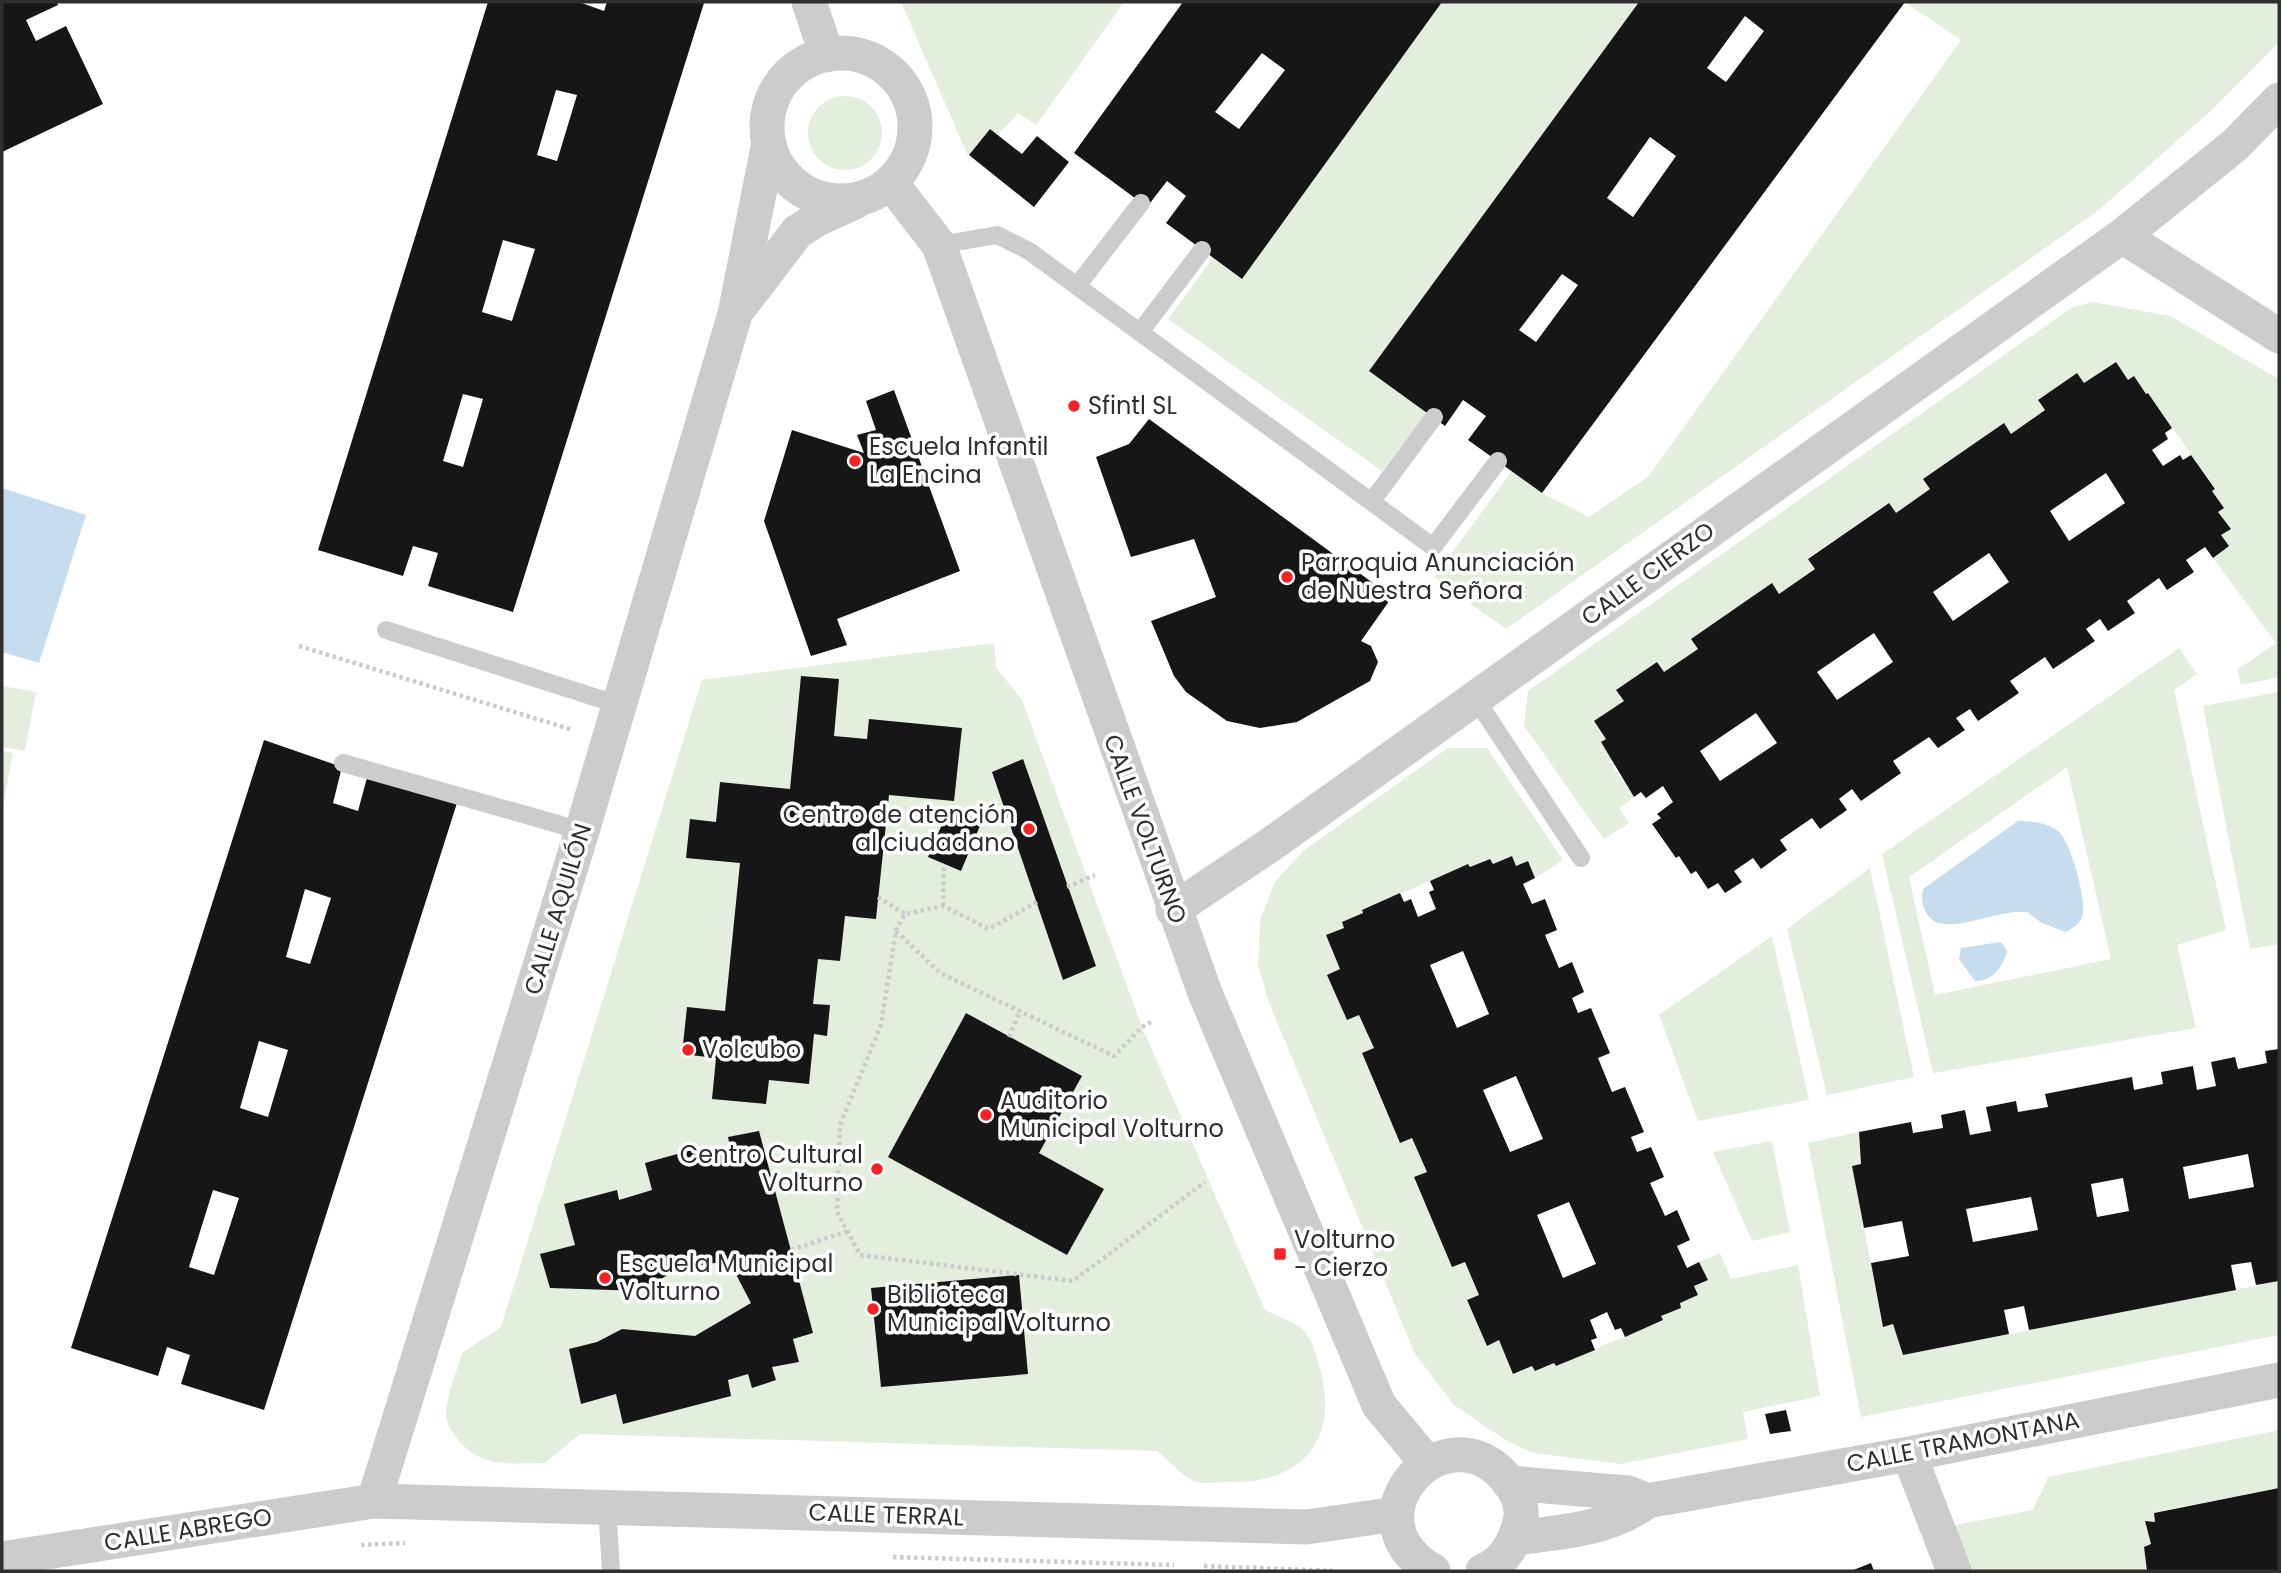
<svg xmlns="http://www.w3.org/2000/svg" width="2281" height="1573" viewBox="0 0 2281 1573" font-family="Poppins,sans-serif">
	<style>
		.green { fill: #e4eedc; fill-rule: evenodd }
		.water { fill: #c6ddef }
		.building { fill: #161616; fill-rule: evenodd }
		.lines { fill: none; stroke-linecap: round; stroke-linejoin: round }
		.path { stroke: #ccc; stroke-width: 4.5; stroke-dasharray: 3.5 3.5; stroke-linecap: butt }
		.lane { stroke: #ccc; stroke-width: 18 }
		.street { stroke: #ccc; stroke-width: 35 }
		.poi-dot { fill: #f52225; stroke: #fff; stroke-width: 2.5 }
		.labels { text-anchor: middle; stroke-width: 7; stroke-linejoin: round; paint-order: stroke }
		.poi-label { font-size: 24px; fill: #2f2f2f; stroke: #fff; text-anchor: start }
		.street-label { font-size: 24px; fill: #2f2f2f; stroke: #fff }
	</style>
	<rect width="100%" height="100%" fill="#fff"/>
	<path class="green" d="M901,2H1124L1036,125L1018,113L998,135L990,129L968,156Z
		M1442,2H1639L1370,370L1427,412L1382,471L1168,319L1213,258L1242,279Z
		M1905,2H2279V42L2215,107L2099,210L1506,629L1434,577L1512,471L1542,493L1589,517L1649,476L1961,40Z
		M808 133a37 37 0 1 1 74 0a37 37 0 1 1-74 0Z
		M2093,302L2170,316L2279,379V677L2241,685L2237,670L2276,643L2213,558L2229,546L2221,535L2230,529L2218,512L2224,507L2212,491L2215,488L2148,393L2146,394L2134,376L2128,380L2115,362L2084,383L2077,373L2038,400L2044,410L2011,434L2004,424L1930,489L1896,513L1888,503L1808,558L1815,569L1779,594L1771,584L1691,639L1698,649L1664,672L1657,662L1617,689L1624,701L1594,722L1606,739L1601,743L1613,760L1610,762L1634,797L1619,808L1629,823L1604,839L1524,726L1528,691L2071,308Z
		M994,643L996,667L1022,700L1142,1027L1265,1310C1276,1316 1299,1323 1306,1333C1314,1344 1318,1361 1321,1373C1339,1443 1299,1483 1231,1482C1221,1482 1203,1485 1194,1481C1181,1475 1167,1459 1157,1451L580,1434L545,1463C508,1463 480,1469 455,1436C450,1430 445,1420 446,1411C448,1392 457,1371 462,1353L501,1327L702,680Z
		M2179,648L2197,674L2174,690L2226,930L2177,945L2196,1028L1933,1073L1882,854ZM2067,767L2111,959L1935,995L1909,877Z
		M2,686L36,692L25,751L2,747Z
		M2279,692V944L2250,949L2203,706Z
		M1448,748H1487L1563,860L1535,878L1528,861L1516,866L1511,856L1493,864L1490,859L1470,867L1468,865L1362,910L1363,913L1342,922L1344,928L1327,935L1340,969L1328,976L1347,1020L1359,1015L1374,1048L1362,1054L1399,1142L1412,1138L1427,1172L1414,1178L1452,1266L1465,1262L1479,1295L1467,1301L1487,1345L1499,1340L1514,1373L1532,1366L1535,1371L1554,1363L1556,1366L1663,1320L1661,1316L1681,1308L1680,1303L1698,1295L1694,1286L1707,1280L1699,1262L1720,1253L1731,1279L1798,1265L1820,1396L1743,1412L1748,1439L1621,1464L1533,1453L1507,1441L1454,1405L1415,1354L1268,1000L1258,964L1260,920L1275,882L1303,851Z
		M2,751L13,753L2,812Z
		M1870,868L1914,1077L1827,1095L1787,929Z
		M1772,936L1809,1100L1698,1121L1659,1015Z
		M1859,1132L1861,1164L1852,1166L1883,1326L1893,1324L1903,1355L2279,1281V1335L1861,1417L1808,1143Z
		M1772,1141L1790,1232L1752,1241L1713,1152Z
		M2279,1430V1488L2154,1512L2155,1522L2145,1521L2151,1544L2144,1547L2147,1571H1965L1950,1526L2033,1510L2048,1477Z"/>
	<path class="water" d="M2,488L86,515L39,663L2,652Z
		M2018,821C2032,821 2050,823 2060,833C2071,844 2088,903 2082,917C2080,924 2072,928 2066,932L2042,923L2027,912C1999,910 1968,927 1943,924C1926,922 1919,902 1923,889Z
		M2001,942L2007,951C2003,966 1993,982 1975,981L1959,959L1961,948Z"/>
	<path class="building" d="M2,2H57L58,5L26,20L36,41L66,26L103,104L2,152Z
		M488,2H579L604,11L607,2L704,3L513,612L428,586L438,553L413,546L403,576L318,550ZM556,90L577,95L557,161L537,155ZM503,240L535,249L512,321L482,312ZM463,394L483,399L463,467L443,461Z
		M1183,2H1442L1242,279L1166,223L1186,196L1167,181L1147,207L1074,153ZM1262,53L1285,70L1239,129L1215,112Z
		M1639,2H1905L1542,493L1468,440L1486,416L1463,400L1445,426L1369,371ZM1745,16L1764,31L1726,82L1707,68ZM1650,137L1676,156L1633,217L1607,198ZM1562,274L1578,285L1536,342L1519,330Z
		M990,129L1022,154L1037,136L1069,162L1034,207L969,155Z
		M2116,362L2128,380L2134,376L2146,394L2148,393L2172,428L2165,433L2168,439L2152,450L2163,466L2180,455L2183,460L2191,455L2215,489L2212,491L2224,508L2218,512L2231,529L2221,535L2229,546L2213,558L2205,547L2186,560L2194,572L2167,590L2159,578L2127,601L2135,613L2108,631L2100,619L2086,629L2095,641L2053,669L2045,657L2010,681L2019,693L1978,721L1970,709L1956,718L1965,730L1938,748L1929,737L1893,761L1901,773L1861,801L1852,789L1839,799L1847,810L1820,829L1812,818L1780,840L1787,850L1761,869L1753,858L1734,871L1742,882L1725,893L1718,883L1708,889L1696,871L1691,874L1679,856L1676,858L1652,824L1661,818L1657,814L1673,802L1663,786L1646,798L1641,792L1634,797L1601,742L1606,739L1594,721L1624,701L1616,690L1657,662L1664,672L1698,649L1691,639L1772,583L1779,594L1815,569L1808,559L1889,503L1896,513L1930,489L1923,479L2004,423L2011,434L2045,410L2038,400L2077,373L2084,383ZM2106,473L2125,503L2069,541L2050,511ZM1989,553L2009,582L1953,621L1933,592ZM1874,633L1893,662L1837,700L1817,672ZM1756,713L1777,743L1720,781L1700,751Z
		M894,390L960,571L837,619L847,645L811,656L764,521L792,430L864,453L857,435L876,430L866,401Z
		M1149,419L1392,597L1361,641L1371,646L1378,662L1370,681L1297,722L1260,728L1227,721L1186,692L1174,676L1151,621L1216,597L1194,539L1131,557L1096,457L1129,444Z
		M801,676L839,679L834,736L867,739L869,719L962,728L954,801L889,795L876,919L845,916L840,961L818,959L813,1004L830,1005L827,1036L814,1034L809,1084L769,1080L766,1104L712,1099L716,1058L682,1054L687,1007L725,1011L740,863L686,858L690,819L716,822L720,782L790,789Z
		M264,740L342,767L333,803L358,811L368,774L457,803L264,1410L181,1384L190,1355L167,1347L158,1376L71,1348ZM305,889L331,898L310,964L286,957ZM259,1041L288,1050L268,1117L240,1108ZM213,1190L239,1198L214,1275L189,1267Z
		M1023,759L1096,966L1063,980L992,772Z
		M949,808L982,821L961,871L928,857Z
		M1512,856L1516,866L1528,861L1535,878L1523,884L1532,904L1545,899L1557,930L1545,935L1559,968L1572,962L1584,992L1572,998L1578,1013L1591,1008L1610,1053L1598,1058L1612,1092L1625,1087L1644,1132L1631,1137L1637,1152L1651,1147L1664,1177L1650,1183L1665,1216L1677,1210L1690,1240L1677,1246L1687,1268L1699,1262L1708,1280L1694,1286L1698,1295L1680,1303L1681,1308L1661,1316L1663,1320L1625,1337L1621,1328L1615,1330L1607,1312L1590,1320L1597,1338L1591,1340L1595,1350L1556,1366L1554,1363L1535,1371L1532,1366L1513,1374L1499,1340L1487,1346L1467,1300L1479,1295L1465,1262L1452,1267L1414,1177L1427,1172L1412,1138L1400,1143L1362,1053L1374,1048L1359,1015L1347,1020L1327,975L1340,969L1326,935L1344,928L1342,922L1363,913L1362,910L1400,893L1404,902L1411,899L1418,917L1436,909L1429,892L1434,890L1430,881L1468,864L1470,867L1490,859L1493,864ZM1463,951L1489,1014L1457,1028L1430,965ZM1516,1076L1543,1139L1510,1152L1483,1090ZM1569,1202L1596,1264L1563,1278L1537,1215Z
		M966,1013L1082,1076L1039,1153L1104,1189L1067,1255L888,1157Z
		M2279,1049V1281L2256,1285L2251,1262L2231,1265L2236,1290L2029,1330L2024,1306L2004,1310L2009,1334L1903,1355L1893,1324L1883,1327L1871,1263L1909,1256L1902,1221L1864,1228L1852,1166L1861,1164L1859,1132L1911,1122L1913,1133L1943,1128L1941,1115L1965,1110L1970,1135L1991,1131L1986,1107L2016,1101L2018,1112L2048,1107L2045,1094L2132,1077L2134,1090L2163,1084L2161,1072L2193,1066L2197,1090L2216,1086L2211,1062L2235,1057L2238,1069L2267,1063L2265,1051ZM2248,1154L2254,1187L2189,1199L2183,1167ZM2123,1178L2129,1211L2097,1217L2091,1184ZM2031,1197L2038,1230L1973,1242L1966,1209Z
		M759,1131L813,1333L793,1339L799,1362L772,1367L776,1380L752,1388L748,1374L728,1380L731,1396L623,1424L616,1394L581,1404L569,1349L597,1342L622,1329L695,1336L751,1303L729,1261L678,1268L643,1291L550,1288L540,1254L575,1245L564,1204L617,1190L619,1200L652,1190L645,1163L695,1149L697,1162L731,1152L728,1137Z
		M1019,1275L1028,1374L881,1387L871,1288Z
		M1786,1410L1791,1431L1770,1434L1765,1414Z
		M2279,1488V1571H2147L2144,1547L2151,1544L2145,1521L2155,1522L2154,1513Z
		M1871,1563L1874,1571H1851Z"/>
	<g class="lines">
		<path class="path" d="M299,646L573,730
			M1067,887L1095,875
			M878,897L905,914
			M1037,902L989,929L943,906L905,914L896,930L881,1025L840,1125L837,1212L860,1255L1073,1281L1205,1182
			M943,906L944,864
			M896,931L940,973L1114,1056L1142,1027L1151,1022
			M1009,1037L1020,1011
			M791,1250L848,1231
			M361,1545L405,1543
			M893,1557L1174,1565
			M1204,1566L1336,1571"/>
		<path class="lane" d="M939,245L997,235L1029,251L1433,547L1498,461
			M1077,286L1141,203
			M1140,332L1202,250
			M1372,501L1434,417
			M386,630L619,705
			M1475,698L1581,858
			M343,763L582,831
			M607,1506L611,1571"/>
		<path class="street" d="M809,2L827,55
			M767 127a74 74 0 1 1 148 0a74 74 0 1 1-148 0Z
			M891,183L939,245L1205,993L1379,1405L1427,1463
			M2122,236L2279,336
			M739,308L797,232L817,219L855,202
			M1173,910L1270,845L2122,236L2235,145L2279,100
			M1909,1454L1954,1571
			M1509,1483L1628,1493L1647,1501
			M374,1501L582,831L735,314L769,143
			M1515,1538C1558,1533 1612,1529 1647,1501L1909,1454L2279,1380
			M2,1559L374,1501L1307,1527L1396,1514
			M1433,1571C1340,1518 1448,1402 1509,1482C1518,1494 1524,1507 1520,1522C1515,1542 1504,1563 1483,1571"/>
	</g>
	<g class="poi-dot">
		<circle cx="1074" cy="406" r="7"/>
		<circle cx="855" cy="461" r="7"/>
		<circle cx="1287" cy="577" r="7"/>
		<circle cx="1029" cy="829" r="7"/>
		<circle cx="688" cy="1050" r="7"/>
		<circle cx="986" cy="1115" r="7"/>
		<circle cx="877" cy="1169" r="7"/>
		<rect x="1273" y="1247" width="14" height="14" rx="3.5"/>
		<circle cx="605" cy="1278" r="7"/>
		<circle cx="873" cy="1309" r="7"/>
	</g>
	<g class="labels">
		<g class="poi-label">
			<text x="1088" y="414">Sfintl SL</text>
			<text x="869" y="455">Escuela Infantil<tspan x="869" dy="28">La Encina</tspan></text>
			<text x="1301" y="571">Parroquia Anunciación<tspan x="1301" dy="28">de Nuestra Señora</tspan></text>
			<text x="1015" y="823" text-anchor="end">Centro de atención<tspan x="1015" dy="28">al ciudadano</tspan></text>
			<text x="702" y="1058">Volcubo</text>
			<text x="1000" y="1109">Auditorio<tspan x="1000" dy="28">Municipal Volturno</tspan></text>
			<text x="863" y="1163" text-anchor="end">Centro Cultural<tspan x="863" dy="28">Volturno</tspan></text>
			<text x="1294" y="1248">Volturno<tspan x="1294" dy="28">- Cierzo</tspan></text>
			<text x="619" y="1272">Escuela Municipal<tspan x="619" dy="28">Volturno</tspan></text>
			<text x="887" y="1303">Biblioteca<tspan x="887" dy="28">Municipal Volturno</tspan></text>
		</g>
		<g class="street-label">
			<text transform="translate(1648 574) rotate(-36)" y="8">CALLE CIERZO</text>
			<text transform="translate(1145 829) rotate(70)" y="8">CALLE VOLTURNO</text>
			<text transform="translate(558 909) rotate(-73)" y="8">CALLE AQUILÓN</text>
			<text transform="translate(1963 1442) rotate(-11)" y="8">CALLE TRAMONTANA</text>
			<text transform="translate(886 1515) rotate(2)" y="8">CALLE TERRAL</text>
			<text transform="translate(188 1530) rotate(-9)" y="8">CALLE ABREGO</text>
		</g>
	</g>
	<rect width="2281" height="1573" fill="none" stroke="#2f2f2f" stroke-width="7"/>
</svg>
